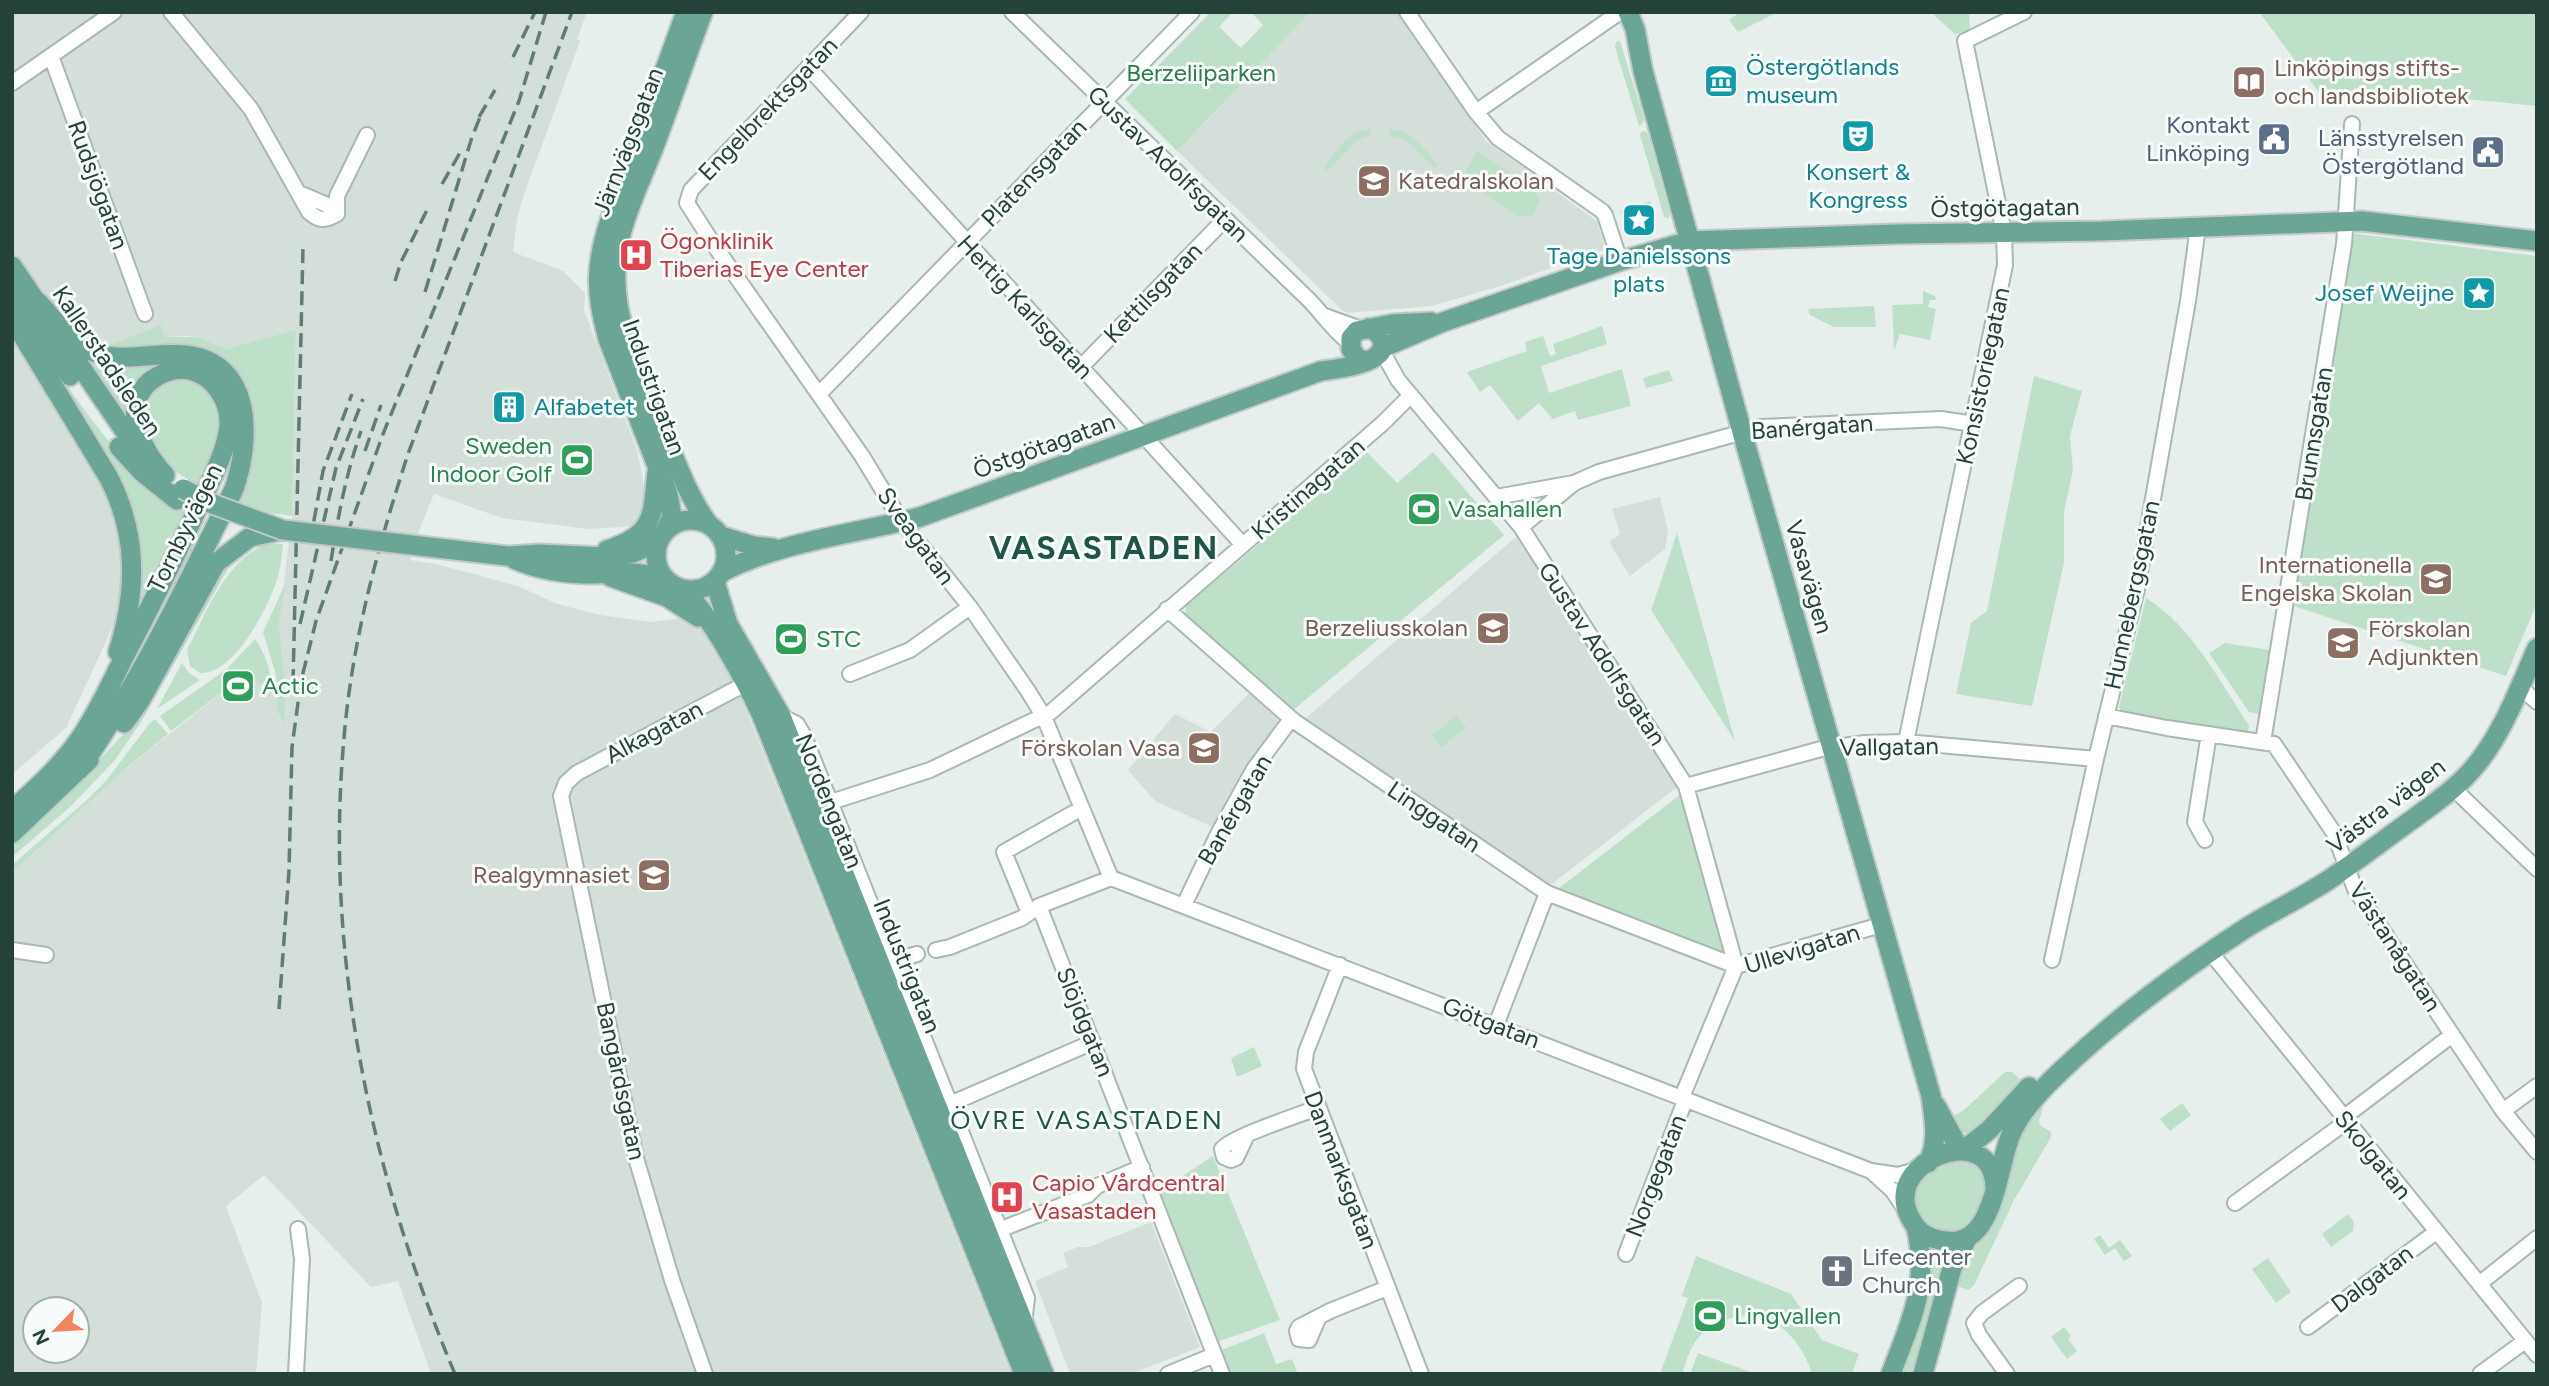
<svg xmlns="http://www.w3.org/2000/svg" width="2549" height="1386" viewBox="0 0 2549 1386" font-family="Figtree,sans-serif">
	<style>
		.built { fill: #d4dfda; fill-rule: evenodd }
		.green { fill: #bfe0c8 }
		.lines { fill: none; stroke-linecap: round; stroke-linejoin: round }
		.minor-casing { stroke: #a8b8b2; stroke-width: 18 }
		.major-casing { stroke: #c2cac8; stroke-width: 23 }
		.minor { stroke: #fff; stroke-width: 14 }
		.major { stroke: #6aa596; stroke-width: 19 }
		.rail { stroke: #5f7d75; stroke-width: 3.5; stroke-dasharray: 14 7; stroke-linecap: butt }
		.major-bridge-casing { stroke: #c2cac8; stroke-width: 23; stroke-linecap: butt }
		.major-bridge { stroke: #6aa596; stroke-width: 19 }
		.labels { text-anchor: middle; stroke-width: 6; stroke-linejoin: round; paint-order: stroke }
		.culture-label { font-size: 24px; fill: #0d838f; stroke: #f7fbf9; text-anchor: start }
		.education-label { font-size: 24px; fill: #785e54; stroke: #f7fbf9; text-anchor: end }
		.park-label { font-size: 24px; fill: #2d7a4b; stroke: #f7fbf9 }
		.street-label { font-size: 24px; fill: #24423a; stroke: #f7fbf9 }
		.service-label { font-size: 24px; fill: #4e5e75; stroke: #f7fbf9; text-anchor: end }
		.health-label { font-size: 24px; fill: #be3a42; stroke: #f7fbf9; text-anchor: start }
		.leisure-label { font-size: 24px; fill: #27864d; stroke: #f7fbf9; text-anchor: start }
		.worship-label { font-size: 24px; fill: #5b616d; stroke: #f7fbf9; text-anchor: start }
		.neighbourhood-label { font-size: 26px; letter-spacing: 2px; fill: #1f5548; stroke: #f7fbf9 }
		.district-label { font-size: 32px; font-weight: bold; letter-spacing: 2px; fill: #1f5548; stroke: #f7fbf9 }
	</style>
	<rect width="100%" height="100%" fill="#e6efeb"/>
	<path class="built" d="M12,12H587L577,39L580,41L523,197L517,219L513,252L563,271L585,293L584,310L638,453L648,509L636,526L588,529L502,518L434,494L420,528L410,560L436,564L518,586L557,604L600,615L651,622L689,617L705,632L732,679L751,722L1011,1374H431L398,1281L371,1287L264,1175L226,1206L262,1303L256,1374H12V873L124,770L240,678L249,676L278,693L277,710L284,676L279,625L292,516L296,331L224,349L198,337L187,336L165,337L102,348L90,343L65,321L17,255L12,257ZM35,1309H77V1351H35Z
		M1311,12H1397L1486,141L1597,221L1604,244L1603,250L1497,287L1432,306L1347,313L1342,310L1177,151Z
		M12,338L97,475L116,520L123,573L114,624L66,728L12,774Z
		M1660,497L1668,531L1665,549L1630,576L1609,542L1620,534L1612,509Z
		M1517,536L1677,787L1548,887L1305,719Z
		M1250,692L1277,717L1278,726L1215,828L1155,801L1128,770L1175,714L1211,732Z
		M1151,1222L1200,1347L1131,1374H1070L1035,1281L1068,1267L1063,1253L1078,1247H1089Z"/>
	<path class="green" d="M1211,12H1233L1219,27L1241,48L1263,25L1251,12H1311L1177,151L1125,99Z
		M1740,12H1778L1738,32L1729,20Z
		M1935,12H1969L1970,32L1955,34L1934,15Z
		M2259,12H2537V106L2356,88L2330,107Z
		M1620,41L1644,119L1643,123L1639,126L1615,47L1616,42Z
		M1371,129V135L1358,139L1327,171L1324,167C1337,151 1349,130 1371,129Z
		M1389,129C1412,130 1424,149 1438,165L1435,168L1403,138L1390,136Z
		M1645,131L1648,134L1670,214L1669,218L1664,217L1640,135L1641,132Z
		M1478,151L1535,191L1540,202L1532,215L1518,217L1464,179L1467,169Z
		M1650,201L1654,214L1635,221L1620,212Z
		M2350,233L2537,256V603L2506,676L2294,606Z
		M1923,291L1935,296L1936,300H1930L1928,307L1936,309L1930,340L1900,334L1894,350L1892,305L1923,304Z
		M12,303C64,378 109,462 187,513L124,650L137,541Z
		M1874,306L1876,327H1834L1810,315L1808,309Z
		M161,325L165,337H198L225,349L296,330L292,516L250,510L236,505L243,386L102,348Z
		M1602,326L1607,344L1541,366L1549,393L1622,369L1631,406L1578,420L1575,411L1553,419L1539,403L1518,421L1490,385L1480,392L1467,372L1527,351L1525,342L1543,336L1550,356L1556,354L1553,344Z
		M80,357L163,362L129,416L124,419Z
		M1669,370L1673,381L1646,388L1643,378Z
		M181,375L212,390L223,422L202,488L168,467L150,445L143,402L153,387Z
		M2034,376L2082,391L2070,436L2073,470L2064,512V563L2032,706L1956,694L1971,623L1987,611Z
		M1058,434L1064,439L1067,448L1043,456L1039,443Z
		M1367,452L1397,483L1433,452L1504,535L1292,711L1185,616L1186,606Z
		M193,533L203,539L131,677L84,748Z
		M1677,533L1735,741L1651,610Z
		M267,544H283C282,554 281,566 278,576C270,605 235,675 200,673L190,666L187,650C206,613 226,559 267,544Z
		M233,560L141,722L115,760L70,807L12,857V843L65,797L129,728L222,566Z
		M285,584L279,625L284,676L285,724L277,710L276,675L263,632Z
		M2146,598C2192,626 2219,681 2249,725L2248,734L2170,723L2122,713L2119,707Z
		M255,639C264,651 273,674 271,690L249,676L245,681L240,678L171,731L160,716L227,669Z
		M2225,643L2270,650L2260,714L2249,712L2209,653Z
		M182,663L189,673L200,680L157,709Z
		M1456,715L1466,727L1442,747L1432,736Z
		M155,719L168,734L124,770L12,873V865L88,799L106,781L149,724Z
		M1681,794L1726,959L1554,892Z
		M1254,1047L1262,1066L1237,1077L1231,1058Z
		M2005,1072H2012L2023,1082L1986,1123L1970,1134L1957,1130L1949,1119L1964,1110Z
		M2046,1099L2039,1120L2040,1125L2051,1132V1137L2014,1200L1974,1285L1968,1290L1955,1285L1972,1247L1980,1239L2017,1134Z
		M2182,1103L2191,1115L2170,1131L2160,1119Z
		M1213,1156L1280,1320L1214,1343L1157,1193Z
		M1962,1160L1981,1167C1985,1189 1985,1193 1977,1214C1956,1265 1884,1201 1931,1170C1940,1165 1952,1162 1962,1160Z
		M2348,1214L2354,1222L2353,1231L2331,1247L2322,1234Z
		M2100,1235L2109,1248L2120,1240L2132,1256L2124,1261L2115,1248L2105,1255L2094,1239Z
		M1930,1246L1951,1250L1942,1282L1929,1279Z
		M1696,1256L1791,1294L1822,1340L1859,1354L1852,1374H1812C1800,1335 1766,1302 1723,1321C1713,1325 1704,1331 1697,1339C1689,1350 1686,1362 1682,1374H1660L1688,1298L1682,1296Z
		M2268,1258L2291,1292L2276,1303L2252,1269Z
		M1928,1288L1940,1291L1916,1374H1903L1905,1360Z
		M2064,1327L2071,1336L2068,1339L2077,1351L2067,1359L2051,1337Z
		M1264,1333L1276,1364L1292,1359L1298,1374H1225L1217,1352Z
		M1698,1353L1756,1374H1690Z"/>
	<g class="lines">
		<g class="minor-casing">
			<path id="minor" d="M171,12L251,109L309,212C319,221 325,221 337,214
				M861,12L691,190L687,203L714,245L862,456L902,522L970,607L1028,691L1044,717L1111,878
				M1012,12L1309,300C1323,314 1333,331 1350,343
				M1407,12L1476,112L1498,138L1602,211L1605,215L1620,261
				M51,56L145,314
				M808,67L1243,545
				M12,83L114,12
				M1476,112L1620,12
				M299,193L327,205L337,214
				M337,214V196L367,135
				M1325,316L1361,329
				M1382,351L1398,380L1521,527L1686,786L1736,966
				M1081,367L1225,219
				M819,394L1192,12
				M1496,497L1574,483L1599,472L1761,427L1941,419L1973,424
				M1521,527L1574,483
				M1167,609L1294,721L1547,893L1736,966
				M850,674L910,650L970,607
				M2520,687L2537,702
				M781,716L797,724L804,736L1027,1298L1024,1323
				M2106,716L2167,728L2274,744L2334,833L2355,889L2503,1111L2537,1152
				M1906,742L2005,265L2004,233L1965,41L2024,12
				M2263,742L2344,244L2352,124
				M1686,786L1821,749L1865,743L1906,742L2096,759
				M2453,788L2537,869
				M831,802L930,770L1051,712L1383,423L1411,395
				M2205,840L2195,822L2209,734
				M1111,878L1871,1171L1898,1175L1916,1170
				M1184,905L1218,834L1254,769L1291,719
				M1039,906L1222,1374
				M1029,913L1004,852L1082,808
				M12,950L46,955
				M936,950L950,947L1022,918L1039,906L1111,878
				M2211,953L2537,1355
				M2052,960L2096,759L2137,589L2188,301L2198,227
				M893,961L917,954
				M1340,965L1306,1052L1304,1069L1421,1374
				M1496,1025L1547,893
				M1682,1097L1736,966L1881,925
				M950,1104L1093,1042
				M2503,1111L2537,1086
				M2343,1118L2452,1035
				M1247,1135L1236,1158L1231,1160L1224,1157L1222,1149C1231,1137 1299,1115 1317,1108
				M1871,1171L1892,1190L1905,1209
				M2235,1203L2346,1122
				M999,1230L1088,1195L1097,1186L1142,1167
				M1626,1254L1686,1098
				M2479,1284L2537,1238
				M1318,1319L1309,1340L1299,1339L1297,1331L1299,1327L1330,1311L1387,1288
				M2308,1327L2436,1232
				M296,1374L302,1259L298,1229
				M705,1374L672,1280L636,1158L561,796L566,783L577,773L745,684
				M1168,1374L1214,1355
				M2007,1374L1979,1335L1974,1323L1982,1313L2019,1286
				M2480,1374L2525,1341"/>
		</g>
		<g class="major-casing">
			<path id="major" d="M703,12C686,57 671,102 654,147C632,204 608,241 618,305C624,341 642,376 655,410C671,448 684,491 709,525
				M1628,12L1635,29L1643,71L1742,432L1931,1096C1934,1119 1939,1141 1928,1163
				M12,266L139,452
				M12,294L70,376
				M38,302C56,321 73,346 99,354C127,362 156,352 185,355C254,362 251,440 234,489C187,585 140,682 79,770
				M12,318L109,478C138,535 137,592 118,652
				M1382,348L1443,322L1620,261L1689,241L1896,234L2102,231L2362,221L2537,241
				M1365,361L1357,358L1351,349V338L1357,331L1392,324L1431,322
				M119,447L142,472L177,500
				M656 555a35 35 0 1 1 70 0a35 35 0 1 1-70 0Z
				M666,530L672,516L668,494L608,339C595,293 595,265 610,220L686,12
				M721,536L754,546L773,548
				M420,546L507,556L539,554L605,557L633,553L658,542
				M607,550C656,534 652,516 657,472
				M514,559C540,571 567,574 595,574C620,573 641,570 665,580
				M722,572C783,541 854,534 920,517L1321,371C1337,369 1384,364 1383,344C1382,335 1376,331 1369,328
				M611,577L667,597L698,617
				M715,582L728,624L781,716L1044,1374
				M683,590C709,612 747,683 762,716L1024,1374
				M124,723L140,701L216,563L250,537L283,530
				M12,810C37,788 62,765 81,737C98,712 111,684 124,657C149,610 172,563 195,514C206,489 227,453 229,425C230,401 214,375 189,370C179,368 167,371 158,376C117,398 140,450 165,475
				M12,833L89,760
				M1936,1106L1960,1150
				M1965,1149L1989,1130L2029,1087
				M1995,1189C1994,1123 1903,1154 1905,1199C1905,1210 1912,1224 1921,1232C1929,1238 1937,1240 1946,1241C1996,1248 1997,1163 2012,1132C2023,1108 2044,1087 2063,1069C2119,1016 2181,970 2246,928C2273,911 2303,897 2330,879C2358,860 2385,839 2413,819C2433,804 2454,790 2471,771C2502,736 2518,691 2537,648
				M1891,1374C1911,1319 1930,1286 1916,1227
				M1923,1374L1952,1268L1967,1239"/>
		</g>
		<use href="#minor" class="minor"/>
		<use href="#major" class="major"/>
		<path class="rail" d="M513,57L535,12
			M479,117L495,90
			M442,184L461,151
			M395,281L401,262L428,208
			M425,292L472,137L483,110
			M365,451L381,405
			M310,542L323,471L352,394
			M331,561C338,516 346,474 361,431
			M300,624L336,468L363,399
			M293,683L303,248
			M279,1009L289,871L292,747L301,681L316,621L383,434L519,101L546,12
			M455,1374C371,1175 324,954 344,738C352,641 378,546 408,454L572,12"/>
		<g class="major-bridge-casing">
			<path id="major-bridge" d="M183,489L210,503L283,530L420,546"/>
		</g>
		<use href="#major-bridge" class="major-bridge"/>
	</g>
	<defs>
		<g id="museum-square" transform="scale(1.75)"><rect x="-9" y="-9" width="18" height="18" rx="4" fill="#0f9aa8" stroke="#f7fbf9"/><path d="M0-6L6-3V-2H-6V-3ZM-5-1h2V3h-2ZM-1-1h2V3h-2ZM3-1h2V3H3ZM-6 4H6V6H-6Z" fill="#fff"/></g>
		<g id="library-square" transform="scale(1.75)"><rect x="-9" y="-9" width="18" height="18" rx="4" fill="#8d6e63" stroke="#f7fbf9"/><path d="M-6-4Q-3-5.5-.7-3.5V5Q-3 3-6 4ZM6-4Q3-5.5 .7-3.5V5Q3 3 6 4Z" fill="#fff"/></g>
		<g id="theatre-square" transform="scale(1.75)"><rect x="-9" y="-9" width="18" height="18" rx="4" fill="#0f9aa8" stroke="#f7fbf9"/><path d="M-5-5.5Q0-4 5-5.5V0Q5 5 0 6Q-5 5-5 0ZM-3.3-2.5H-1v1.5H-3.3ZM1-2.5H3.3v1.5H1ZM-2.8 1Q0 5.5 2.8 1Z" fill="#fff"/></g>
		<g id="civic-square" transform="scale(1.75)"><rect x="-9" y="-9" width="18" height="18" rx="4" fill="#5c6f8a" stroke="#f7fbf9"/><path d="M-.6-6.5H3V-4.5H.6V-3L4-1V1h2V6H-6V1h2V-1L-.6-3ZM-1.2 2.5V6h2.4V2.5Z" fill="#fff"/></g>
		<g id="school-square" transform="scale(1.75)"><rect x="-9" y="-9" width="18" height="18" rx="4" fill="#8d6e63" stroke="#f7fbf9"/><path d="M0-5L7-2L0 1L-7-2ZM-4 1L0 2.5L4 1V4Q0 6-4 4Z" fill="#fff"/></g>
		<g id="sight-square" transform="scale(1.75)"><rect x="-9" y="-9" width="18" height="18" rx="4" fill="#0f9aa8" stroke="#f7fbf9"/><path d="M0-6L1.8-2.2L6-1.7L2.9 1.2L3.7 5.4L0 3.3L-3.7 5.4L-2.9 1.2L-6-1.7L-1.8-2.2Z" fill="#fff"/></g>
		<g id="hospital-square" transform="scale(1.75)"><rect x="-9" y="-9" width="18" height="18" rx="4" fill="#e0444e" stroke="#f7fbf9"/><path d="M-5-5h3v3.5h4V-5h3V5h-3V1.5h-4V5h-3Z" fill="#fff"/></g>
		<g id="building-square" transform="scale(1.75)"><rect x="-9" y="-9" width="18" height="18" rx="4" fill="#0f9aa8" stroke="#f7fbf9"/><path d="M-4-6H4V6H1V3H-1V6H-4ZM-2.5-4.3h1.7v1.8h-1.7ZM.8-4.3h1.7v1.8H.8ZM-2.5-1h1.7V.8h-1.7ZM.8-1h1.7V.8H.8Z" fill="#fff"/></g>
		<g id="stadium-square" transform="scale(1.75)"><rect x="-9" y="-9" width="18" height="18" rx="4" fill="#2e9e5b" stroke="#f7fbf9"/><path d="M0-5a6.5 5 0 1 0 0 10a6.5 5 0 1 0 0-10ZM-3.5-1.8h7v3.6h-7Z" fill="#fff"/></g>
		<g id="church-square" transform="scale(1.75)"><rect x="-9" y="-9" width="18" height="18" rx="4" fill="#6b7280" stroke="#f7fbf9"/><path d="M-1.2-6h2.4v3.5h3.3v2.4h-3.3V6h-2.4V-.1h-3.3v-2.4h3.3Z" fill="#fff"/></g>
	</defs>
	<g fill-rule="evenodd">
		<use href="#museum-square" x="1721" y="81"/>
		<use href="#library-square" x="2249" y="82"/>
		<use href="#theatre-square" x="1858" y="136"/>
		<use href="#civic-square" x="2274" y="139"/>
		<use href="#civic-square" x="2488" y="152"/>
		<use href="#school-square" x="1374" y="181"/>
		<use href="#sight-square" x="1639" y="220"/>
		<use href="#hospital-square" x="636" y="255"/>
		<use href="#sight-square" x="2479" y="293"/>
		<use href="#building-square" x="509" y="407"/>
		<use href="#stadium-square" x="577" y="460"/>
		<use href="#stadium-square" x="1424" y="509"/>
		<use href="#school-square" x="2436" y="579"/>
		<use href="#school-square" x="1493" y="628"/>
		<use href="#stadium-square" x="791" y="639"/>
		<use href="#school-square" x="2343" y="643"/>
		<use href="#stadium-square" x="238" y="686"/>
		<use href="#school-square" x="1204" y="748"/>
		<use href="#school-square" x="654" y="875"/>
		<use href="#hospital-square" x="1007" y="1197"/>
		<use href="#church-square" x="1837" y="1271"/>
		<use href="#stadium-square" x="1710" y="1316"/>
	</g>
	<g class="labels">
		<g class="culture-label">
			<text x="1746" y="75">Östergötlands<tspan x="1746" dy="28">museum</tspan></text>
			<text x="1858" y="180" text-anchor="middle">Konsert &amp;<tspan x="1858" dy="28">Kongress</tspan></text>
			<text x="1639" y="264" text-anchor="middle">Tage Danielssons<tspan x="1639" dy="28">plats</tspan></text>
			<text x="2454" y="301" text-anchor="end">Josef Weijne</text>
			<text x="534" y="415">Alfabetet</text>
		</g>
		<g class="education-label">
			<text x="2274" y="76" text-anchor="start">Linköpings stifts-<tspan x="2274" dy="28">och landsbibliotek</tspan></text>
			<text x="1398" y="189" text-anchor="start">Katedralskolan</text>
			<text x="2412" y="573">Internationella<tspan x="2412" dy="28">Engelska Skolan</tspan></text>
			<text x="1468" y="636">Berzeliusskolan</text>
			<text x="2368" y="637" text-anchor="start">Förskolan<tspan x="2368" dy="28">Adjunkten</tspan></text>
			<text x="1180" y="756">Förskolan Vasa</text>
			<text x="630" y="883">Realgymnasiet</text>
		</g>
		<g class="park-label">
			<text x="1201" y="81">Berzeliiparken</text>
		</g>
		<g class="street-label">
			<text transform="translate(768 109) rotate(-46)" y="8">Engelbrektsgatan</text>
			<text transform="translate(628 142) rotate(-69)" y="8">Järnvägsgatan</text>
			<text transform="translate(1168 164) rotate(44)" y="8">Gustav Adolfsgatan</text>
			<text transform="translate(1034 173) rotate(-46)" y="8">Platensgatan</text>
			<text transform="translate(98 185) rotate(70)" y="8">Rudsjögatan</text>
			<text transform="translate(2005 208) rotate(-1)" y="8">Östgötagatan</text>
			<text transform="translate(1153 293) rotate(-46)" y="8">Kettilsgatan</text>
			<text transform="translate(1025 307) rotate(47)" y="8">Hertig Karlsgatan</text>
			<text transform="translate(107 361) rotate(56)" y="8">Kallerstadsleden</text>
			<text transform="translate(1983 376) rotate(-78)" y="8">Konsistoriegatan</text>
			<text transform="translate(654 387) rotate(70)" y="8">Industrigatan</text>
			<text transform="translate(1812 427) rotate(-4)" y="8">Banérgatan</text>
			<text transform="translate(2314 434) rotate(-81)" y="8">Brunnsgatan</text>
			<text transform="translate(1044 446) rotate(-20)" y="8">Östgötagatan</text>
			<text transform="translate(1308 489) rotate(-41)" y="8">Kristinagatan</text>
			<text transform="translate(185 528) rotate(-64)" y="8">Tornbyvägen</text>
			<text transform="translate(916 536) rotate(54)" y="8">Sveagatan</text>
			<text transform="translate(1809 577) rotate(74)" y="8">Vasavägen</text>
			<text transform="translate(2132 595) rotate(-78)" y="8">Hunnebergsgatan</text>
			<text transform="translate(1602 654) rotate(57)" y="8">Gustav Adolfsgatan</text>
			<text transform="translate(654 732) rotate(-28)" y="8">Alkagatan</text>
			<text transform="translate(1889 747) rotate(-1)" y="8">Vallgatan</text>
			<text transform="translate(829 801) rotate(68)" y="8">Nordengatan</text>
			<text transform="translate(2386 806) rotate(-37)" y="8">Västra vägen</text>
			<text transform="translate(1235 810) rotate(-60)" y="8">Banérgatan</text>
			<text transform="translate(1434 817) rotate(34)" y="8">Linggatan</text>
			<text transform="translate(2395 947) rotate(57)" y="8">Västanågatan</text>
			<text transform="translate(1802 949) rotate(-17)" y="8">Ullevigatan</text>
			<text transform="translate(907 966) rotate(68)" y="8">Industrigatan</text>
			<text transform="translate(1085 1022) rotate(68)" y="8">Slöjdgatan</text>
			<text transform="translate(1491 1023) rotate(21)" y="8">Götgatan</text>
			<text transform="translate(621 1081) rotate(78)" y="8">Bangårdsgatan</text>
			<text transform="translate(2373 1155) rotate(51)" y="8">Skolgatan</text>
			<text transform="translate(1341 1170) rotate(69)" y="8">Danmarksgatan</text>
			<text transform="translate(1656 1176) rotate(-69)" y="8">Norgegatan</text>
			<text transform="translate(2372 1279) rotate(-37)" y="8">Dalgatan</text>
		</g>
		<g class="service-label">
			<text x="2250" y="133">Kontakt<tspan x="2250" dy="28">Linköping</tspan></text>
			<text x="2464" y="146">Länsstyrelsen<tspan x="2464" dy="28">Östergötland</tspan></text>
		</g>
		<g class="health-label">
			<text x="660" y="249">Ögonklinik<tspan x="660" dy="28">Tiberias Eye Center</tspan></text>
			<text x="1032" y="1191">Capio Vårdcentral<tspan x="1032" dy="28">Vasastaden</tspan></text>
		</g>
		<g class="leisure-label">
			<text x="552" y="454" text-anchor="end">Sweden<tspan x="552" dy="28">Indoor Golf</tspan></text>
			<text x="1448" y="517">Vasahallen</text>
			<text x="816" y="647">STC</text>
			<text x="262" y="694">Actic</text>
			<text x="1734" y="1324">Lingvallen</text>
		</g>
		<g class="worship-label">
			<text x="1862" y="1265">Lifecenter<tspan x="1862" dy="28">Church</tspan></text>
		</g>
		<g class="neighbourhood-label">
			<text x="1087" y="1129">ÖVRE VASASTADEN</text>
		</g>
		<g class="district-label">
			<text x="1104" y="559">VASASTADEN</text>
		</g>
	</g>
	<rect width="2549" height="1386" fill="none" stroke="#24423a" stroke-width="28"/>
	<g transform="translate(56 1330) rotate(245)"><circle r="33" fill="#f7fbf9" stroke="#a3b1ad" stroke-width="2"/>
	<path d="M0-5L12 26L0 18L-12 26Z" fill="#f4845f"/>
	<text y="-10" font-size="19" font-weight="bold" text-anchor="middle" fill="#24423a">N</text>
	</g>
</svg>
